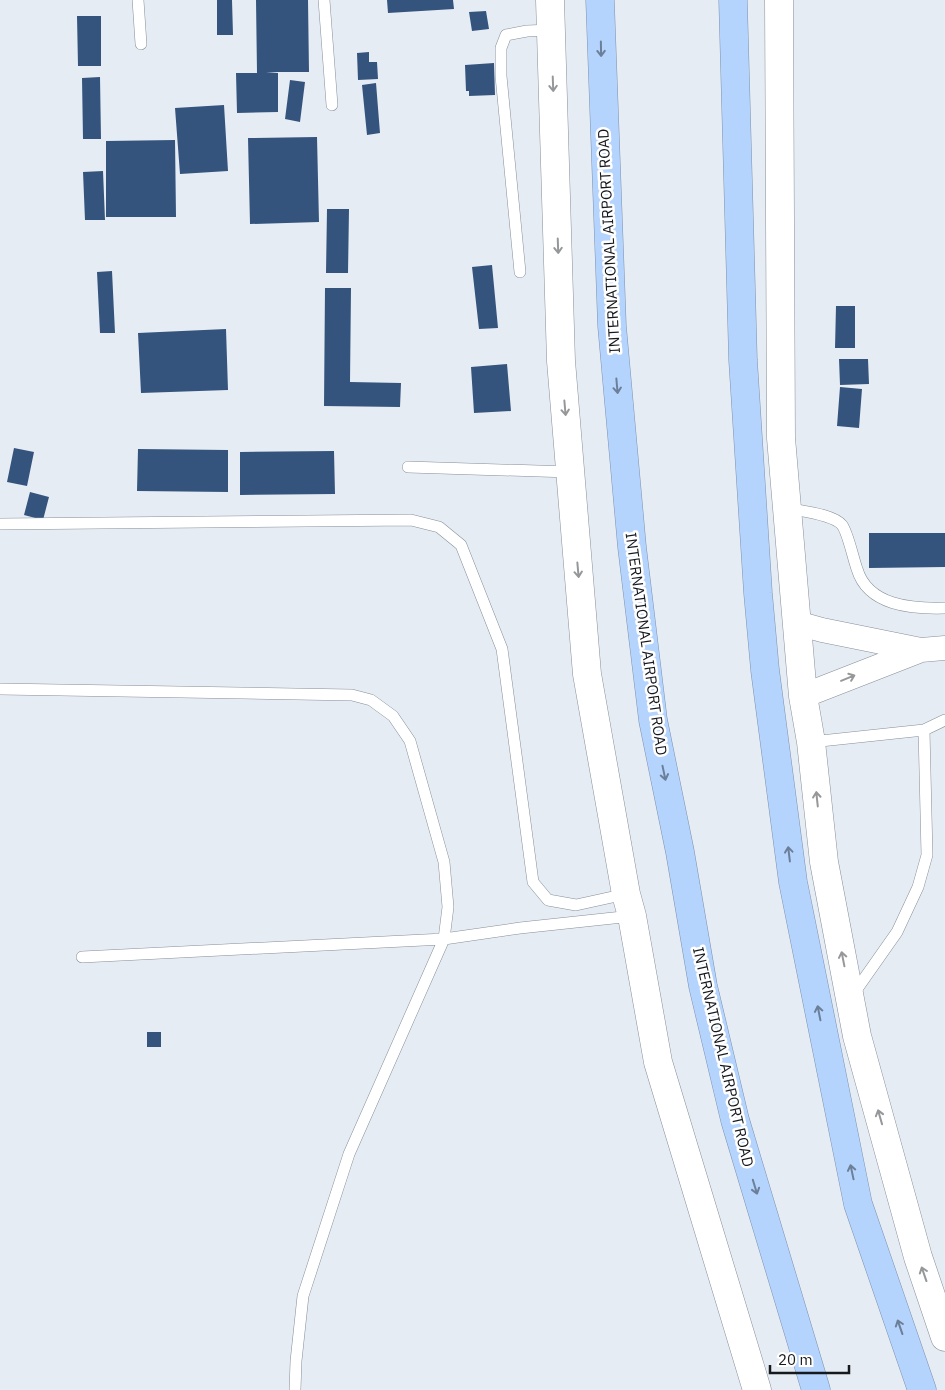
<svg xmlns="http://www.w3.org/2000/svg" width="945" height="1390" viewBox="0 0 945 1390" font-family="'IBM Plex Sans',sans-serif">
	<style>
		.built { fill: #e6ecf3 }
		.building { fill: #34547d }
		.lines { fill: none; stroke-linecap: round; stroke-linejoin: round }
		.service-casing { stroke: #868f9a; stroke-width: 12 }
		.minor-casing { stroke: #868f9a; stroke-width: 25 }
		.secondary-casing { stroke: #868f9a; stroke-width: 29 }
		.motorway-casing { stroke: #7c92af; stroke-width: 29 }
		.service { stroke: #fff; stroke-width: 11 }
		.minor { stroke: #fff; stroke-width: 24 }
		.secondary { stroke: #fff; stroke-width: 28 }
		.motorway { stroke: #b4d3fd; stroke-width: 28 }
		.oneway { stroke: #6c7f98 }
		.oneway2 { stroke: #969799 }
		.labels { text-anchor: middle; stroke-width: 5; stroke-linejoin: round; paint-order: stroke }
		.street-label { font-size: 15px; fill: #15181d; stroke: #fff }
	</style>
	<rect width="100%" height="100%" fill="#fafcfe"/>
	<path class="built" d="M0,0H945V1390H0Z"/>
	<path class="building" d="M217,0H232L233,35H217Z
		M256,0H308L309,72H266L278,73V112L237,113L236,73H257Z
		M387,0H453L454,9L388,13Z
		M486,11L489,29L472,31L469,12Z
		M77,16H101V66H78Z
		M369,52V62H377L378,79L358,80L357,53Z
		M494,63L495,95L469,96V91H466L465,65Z
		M100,77L101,139H83L82,78Z
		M290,80L305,82L300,122L285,119Z
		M376,83L380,133L367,135L362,85Z
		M224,105L228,171L180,174L175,108Z
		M317,137L319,222L250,224L248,138Z
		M175,140L176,217H106V141Z
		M103,171L105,220H85L83,172Z
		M327,209H349L348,273H326Z
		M492,265L498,328L479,329L472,267Z
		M112,271L115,333H100L97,272Z
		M325,288H351L350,382L401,383L400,407L324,406Z
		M836,306H855V348H835Z
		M226,329L228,390L141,393L138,333Z
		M839,359H868L869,384L840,385Z
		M507,364L511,411L474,413L471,367Z
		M840,387L862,389L859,428L837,426Z
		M14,448L34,452L27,486L7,482Z
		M138,449L228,450V492L137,491Z
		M334,451L335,494L240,495V452Z
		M30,492L49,497L43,520L24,515Z
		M869,533H945V567L869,568Z
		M147,1032H161V1047H147Z"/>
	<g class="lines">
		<g class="service-casing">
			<path id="service" d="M138,0L141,44
				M324,0L332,105
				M520,272L501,76V48L506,35L527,31L551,30
				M408,467L570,472
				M787,508C800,511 833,514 842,525C848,533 853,558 857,569C868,606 912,609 945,608
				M0,524L411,520L439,527L461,545L502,649L533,882L548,900L576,905L626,894
				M0,689L352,695L371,700L393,716L410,741L444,862L448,907L444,939L349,1154L303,1296L296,1361L295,1390
				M811,742L924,730L945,720
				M82,957L444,939L520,928L632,916
				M852,996L897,932L918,887L927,855L924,730"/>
		</g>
		<g class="minor-casing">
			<path id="minor" d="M797,623L822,630L921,650
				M803,696L921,650L945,648"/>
		</g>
		<g class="secondary-casing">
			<path id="secondary" d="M550,0L561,361L587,674L626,894L632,916L658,1062L757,1390
				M779,0L781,438L803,696L811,742L824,862L857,1036L918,1257L945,1337"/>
		</g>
		<g class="motorway-casing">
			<path id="motorway" d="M600,0L612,326L632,547L653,720L680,852L703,986L735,1120L816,1390
				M733,0L743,360L758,593L765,670L793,882L858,1204L922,1390"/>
		</g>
		<use href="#service" class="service"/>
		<use href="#minor" class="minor"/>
		<use href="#secondary" class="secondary"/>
		<use href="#motorway" class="motorway"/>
	</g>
	<defs><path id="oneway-shaft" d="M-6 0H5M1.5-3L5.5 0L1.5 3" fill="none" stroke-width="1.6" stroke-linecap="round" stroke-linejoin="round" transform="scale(1.25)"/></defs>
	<g class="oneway">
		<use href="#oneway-shaft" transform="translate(601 49) rotate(89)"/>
		<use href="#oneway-shaft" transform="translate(617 386) rotate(85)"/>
		<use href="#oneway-shaft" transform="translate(664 773) rotate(78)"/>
		<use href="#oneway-shaft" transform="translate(789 854) rotate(-97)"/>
		<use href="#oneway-shaft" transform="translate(819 1013) rotate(-101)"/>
		<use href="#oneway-shaft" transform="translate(852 1172) rotate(-102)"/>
		<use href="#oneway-shaft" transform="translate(755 1187) rotate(73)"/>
		<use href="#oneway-shaft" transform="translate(900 1327) rotate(-109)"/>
	</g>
	<g class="oneway2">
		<use href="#oneway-shaft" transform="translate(553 84) rotate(88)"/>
		<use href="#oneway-shaft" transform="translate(558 246) rotate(88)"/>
		<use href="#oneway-shaft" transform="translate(565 408) rotate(85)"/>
		<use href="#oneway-shaft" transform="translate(578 570) rotate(85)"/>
		<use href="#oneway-shaft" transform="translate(848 678) rotate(-22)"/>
		<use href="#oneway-shaft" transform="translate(817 799) rotate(-96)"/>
		<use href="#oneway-shaft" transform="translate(843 959) rotate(-101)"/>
		<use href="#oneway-shaft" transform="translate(880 1117) rotate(-106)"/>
		<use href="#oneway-shaft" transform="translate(924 1274) rotate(-109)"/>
	</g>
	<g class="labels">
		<g class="street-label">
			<text transform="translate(609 241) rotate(-93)" y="5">INTERNATIONAL AIRPORT ROAD</text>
			<text transform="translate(646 644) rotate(82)" y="5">INTERNATIONAL AIRPORT ROAD</text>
			<text transform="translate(723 1057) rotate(77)" y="5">INTERNATIONAL AIRPORT ROAD</text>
		</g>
	</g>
	<path d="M770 1365v8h79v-8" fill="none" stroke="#15181d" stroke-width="2.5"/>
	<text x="778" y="1365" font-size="15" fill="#15181d" stroke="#ffffff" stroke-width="4" paint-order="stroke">20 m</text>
</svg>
